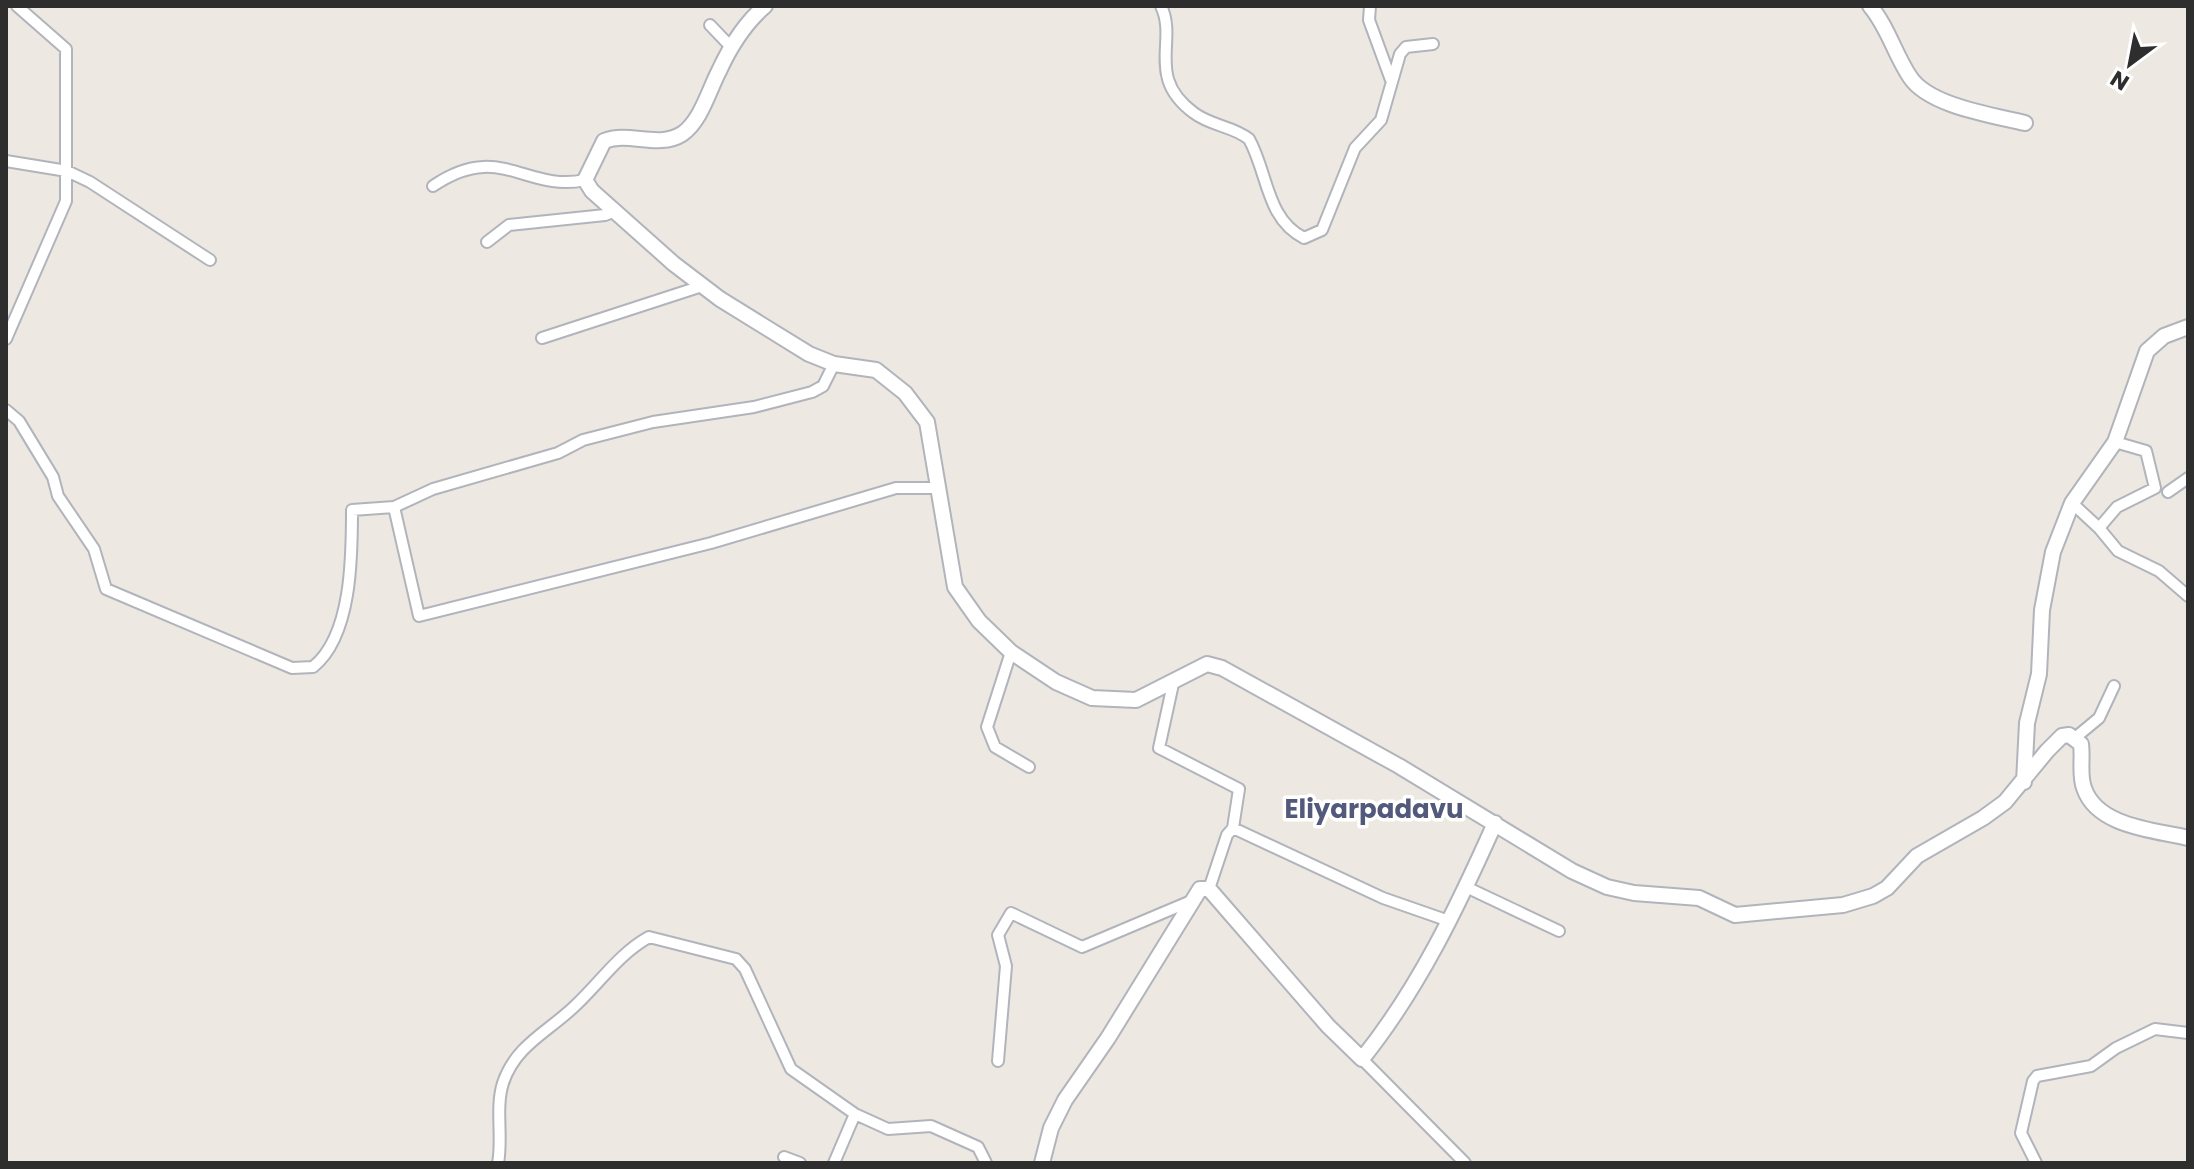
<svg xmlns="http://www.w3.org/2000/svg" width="2194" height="1169" viewBox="0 0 2194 1169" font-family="Poppins,sans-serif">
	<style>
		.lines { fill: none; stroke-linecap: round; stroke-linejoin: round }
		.street-casing { stroke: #b2b4bc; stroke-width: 14 }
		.secondary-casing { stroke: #b2b4bc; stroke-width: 18 }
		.street { stroke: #fff; stroke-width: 10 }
		.secondary { stroke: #fff; stroke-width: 14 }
		.labels { text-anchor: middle; stroke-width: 7; stroke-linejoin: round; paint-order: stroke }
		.quarter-label { font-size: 26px; font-weight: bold; fill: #52597b; stroke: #fff }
	</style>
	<rect width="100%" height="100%" fill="#ede9e2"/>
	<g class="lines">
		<g class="street-casing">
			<path id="street" d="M1161,6C1178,41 1145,77 1194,113C1211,126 1233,126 1249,139C1268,173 1266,219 1304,238L1322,230L1355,148L1381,120L1400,54L1406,47L1433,44
				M1370,6L1369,20L1391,80
				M710,25L731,47
				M6,161L67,171L90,182L210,260
				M433,186C500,140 526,193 585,180
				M487,242L509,225L605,215L615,211
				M542,338L702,286
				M6,339L66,201V49L17,6
				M6,410L19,421L53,477L58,496L94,549L106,589L292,668L313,667C352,636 352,556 352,510L394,507L419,616L711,543L896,488H938
				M2168,492L2188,478
				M2072,503L2099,528L2118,551L2159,571L2188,596
				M394,507L433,489L558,453L583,440L653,422L754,407L812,392L823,386L834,364
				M2099,528L2117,507L2155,488L2146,451L2115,442
				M1011,652L987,727L995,747L1029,767
				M1173,684L1159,748L1239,789L1233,828L1227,835L1209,889
				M2076,737L2099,718L2114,686
				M1233,828L1383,898L1449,921
				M1466,887L1559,931
				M1362,1059L1465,1163
				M998,1061L1006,966L998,935L1011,913L1082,947L1191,901
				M784,1157L800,1163
				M498,1163C503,1138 495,1108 503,1083C516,1044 550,1031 577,1004C601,981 620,953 649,937L736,959L745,969L791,1069L855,1114L888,1129L931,1126L978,1147L986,1163
				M834,1163L855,1114
				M2036,1163L2021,1133L2033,1081L2037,1076L2091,1066L2116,1048L2155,1029L2188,1033"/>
		</g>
		<g class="secondary-casing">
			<path id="secondary" d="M765,6C745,23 730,47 719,71C709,90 701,121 682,134C658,149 629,131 604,141L585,180L592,191L674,264L720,299L809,354L834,364L876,370L905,393L927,422L955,587L979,621L1011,652L1056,682L1092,698L1136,700L1207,664L1222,668L1399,766L1572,871L1607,887L1634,893L1699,898L1735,915L1843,905L1873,896L1887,888L1917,856L1983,818L2005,802L2047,751L2062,736L2069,735L2081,744C2083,758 2079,775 2084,788C2097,827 2155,830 2188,838
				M1870,6C1888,27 1895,55 1910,77C1929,106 1992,115 2025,123
				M2024,782L2027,723L2039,674L2042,610L2053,552L2072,503L2115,442L2147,351L2164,336L2188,327
				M1042,1163L1051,1128L1065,1100L1108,1038L1200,889H1209L1328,1026L1362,1059C1419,988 1458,906 1495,823"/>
		</g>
		<use href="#street" class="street"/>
		<use href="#secondary" class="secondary"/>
	</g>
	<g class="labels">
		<g class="quarter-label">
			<text x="1374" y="818">Eliyarpadavu</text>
		</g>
	</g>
	<rect width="2194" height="1169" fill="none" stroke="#2e2e2e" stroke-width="16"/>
	<g transform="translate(2130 64) rotate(212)" stroke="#ffffff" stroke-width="6" paint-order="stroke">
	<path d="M0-6L14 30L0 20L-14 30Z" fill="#2e2e2e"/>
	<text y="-12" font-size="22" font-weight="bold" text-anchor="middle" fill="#2e2e2e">N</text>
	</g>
</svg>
